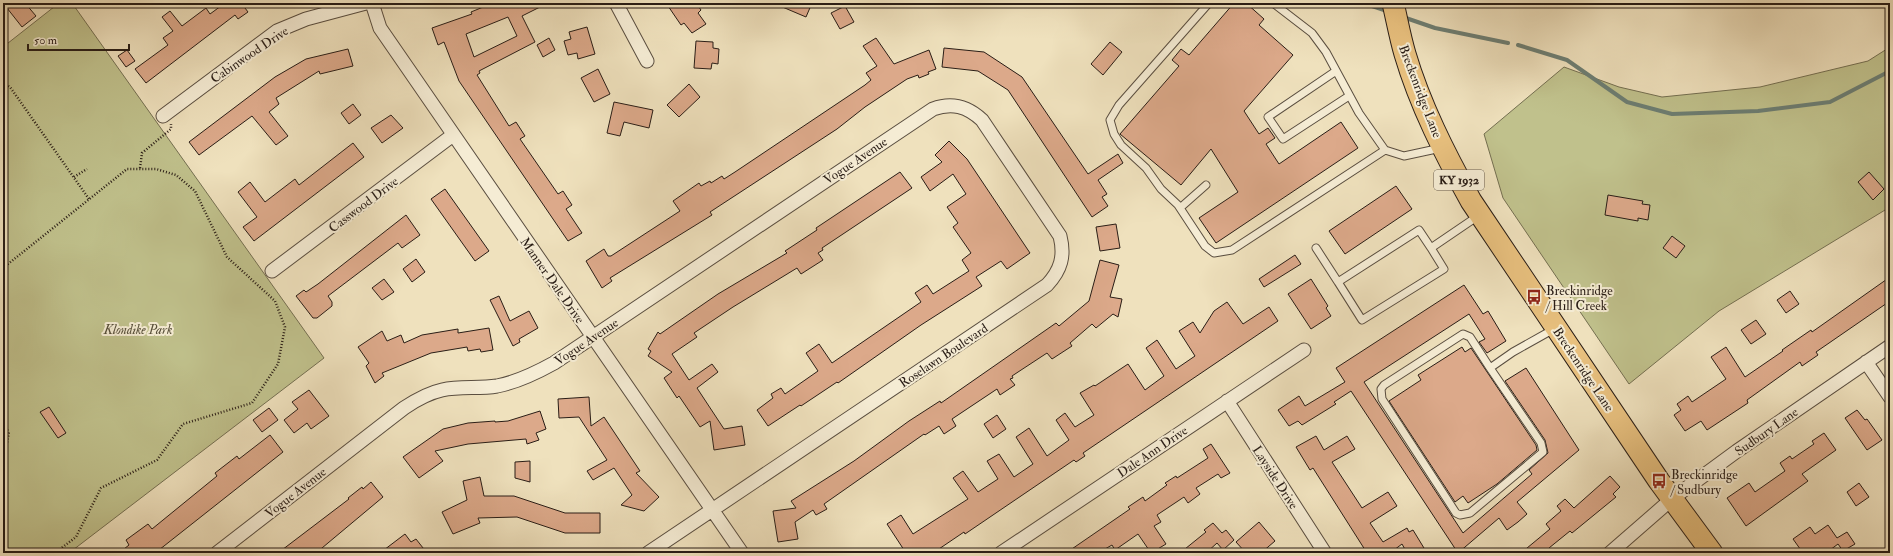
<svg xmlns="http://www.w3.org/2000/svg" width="1893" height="556" viewBox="0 0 1893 556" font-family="'IM FELL Double Pica',serif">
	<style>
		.green { fill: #c0c18c; stroke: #746f51 }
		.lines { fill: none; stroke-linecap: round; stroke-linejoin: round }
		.stream { stroke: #6d7e73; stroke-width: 4 }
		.building { fill: #dca98a; stroke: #291d16; fill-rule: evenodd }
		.service-casing { stroke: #5a4e40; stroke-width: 9 }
		.minor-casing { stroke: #5a4e40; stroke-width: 15 }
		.primary-casing { stroke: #291d16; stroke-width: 23 }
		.path { stroke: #291d16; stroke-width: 2.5; stroke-dasharray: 1 2; stroke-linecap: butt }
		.service { stroke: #f5ecd4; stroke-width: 7 }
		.minor { stroke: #f5ecd4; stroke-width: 13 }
		.primary { stroke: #e8c07e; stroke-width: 21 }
		.labels { text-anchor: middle; stroke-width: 4; stroke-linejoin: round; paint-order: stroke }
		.shield { fill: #f5ecd4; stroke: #665b4f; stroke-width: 1 }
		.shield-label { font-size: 12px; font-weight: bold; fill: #291d16 }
		.street-label { font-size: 13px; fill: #291d16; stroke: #f5ecd4 }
		.poi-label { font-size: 13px; fill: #291d16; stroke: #f5ecd4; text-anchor: start }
		.park-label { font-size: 13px; font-style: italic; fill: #564e39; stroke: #f5ecd4 }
	</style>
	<rect width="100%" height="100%" fill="#efe1bd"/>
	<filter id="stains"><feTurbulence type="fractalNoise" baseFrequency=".005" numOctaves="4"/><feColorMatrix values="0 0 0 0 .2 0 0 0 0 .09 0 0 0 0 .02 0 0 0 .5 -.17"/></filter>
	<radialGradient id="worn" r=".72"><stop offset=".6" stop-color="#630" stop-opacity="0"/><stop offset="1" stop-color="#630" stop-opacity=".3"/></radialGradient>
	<path class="green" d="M59,3H72L324,358L69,553H3V47Z
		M1890,47V207L1719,311L1629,384L1503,198L1484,134L1564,67L1619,87L1662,97L1760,87L1868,61Z"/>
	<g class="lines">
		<path class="stream" d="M1363,3L1387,11
			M1403,17L1435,28L1508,43
			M1518,45L1567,60L1627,102L1672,114L1758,111L1830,102L1890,71"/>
	</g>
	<path class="building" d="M3,3H25L36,16L22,27Z
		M225,3H251L245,8L248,12L238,19L235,15L146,83L135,69L168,45L163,38L173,31L162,17L170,11L182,26L206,8L210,14Z
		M493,3H548L522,16L535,42L479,71L480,73L477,75L509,126L516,122L525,136L520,139L558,194L563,191L572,205L566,209L582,233L568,241L459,81L444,42L438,45L432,28L472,14L471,12ZM508,17L517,36L474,57L466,34Z
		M666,3H696L701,10L698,13L706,24L692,33L684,23L681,25Z
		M773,3H812L806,17Z
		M1234,3H1246L1264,19L1259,25L1293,55L1244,111L1259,134L1268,128L1275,138L1266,144L1279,164L1341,122L1358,148L1216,243L1199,218L1238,192L1211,149L1181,185L1120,134L1179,66L1172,60L1181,49L1189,55Z
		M845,6L854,22L840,29L831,13Z
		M587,27L595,54L578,59L577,53L568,55L564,41L571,39L569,32Z
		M549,38L555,50L543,57L537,45Z
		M876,38L894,64L929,50L936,69L928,72L929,74L919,78L918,75L907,79L865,107L837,129L710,212L712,215L610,278L612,281L602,288L586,261L604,249L608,256H611L680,211L673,201L699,183L701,186L710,181L711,183L722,176L724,179L735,172L865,85L871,80L866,73L877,66L863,46Z
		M696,41L713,42V48L719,49L718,64L712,63L711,69L694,68Z
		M1110,42L1122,52L1103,75L1091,64Z
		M944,48L984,52L1022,77L1088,174L1118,154L1123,163L1098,180L1107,194L1102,197L1108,206L1092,217L1008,90L978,71L942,67Z
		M348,49L353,66L320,74L319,71L276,98L279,104L269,112L288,136L276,145L252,116L199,155L189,142L275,77L306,59Z
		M127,50L135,61L126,67L118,56Z
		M598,69L610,94L594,102L581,78Z
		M689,84L700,97L679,117L667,105Z
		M614,102L653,110L649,128L624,122L620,136L607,133Z
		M353,104L361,115L349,124L341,113Z
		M391,115L403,128L382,143L371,128Z
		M949,141L967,159L1030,253L1007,269L1001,261L976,277L982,286L921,325L838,383L837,382L801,406L800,405L768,426L757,410L773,398L771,394L781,388L785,394L818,371L806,353L819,344L832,363L921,302L915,293L927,285L933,294L969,271L962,260L971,253L953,227L958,223L947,207L966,194L953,174L930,191L921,177L942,162L935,155Z
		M353,143L364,157L254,241L243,227L257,217L238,192L250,182L265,202L295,179L299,185Z
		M900,172L912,188L822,248L823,250L818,253L823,260L801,274L797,268L733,307L694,333L697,337L672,354L689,380L712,364L718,372L697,388L724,429L742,426L745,445L714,450L710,421L700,427L679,396L677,398L664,378L672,372L648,356L651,351L648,349L658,332L660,334L718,294L787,253L785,251L817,230L816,228Z
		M1869,172L1884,189L1873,200L1858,182Z
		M1396,186L1412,209L1345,254L1329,231Z
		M445,189L489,251L475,261L431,199Z
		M1608,195L1643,201L1642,204L1650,205L1648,220L1638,218V221L1605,215Z
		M406,215L420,235L402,248L398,243L328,296L332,302V306L317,318H313L296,296L304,290L306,292L318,284Z
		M1116,224L1120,248L1100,251L1096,227Z
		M1672,236L1685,246L1676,258L1663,248Z
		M1295,255L1301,264L1264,287L1259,279Z
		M416,259L425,272L412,282L403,269Z
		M1100,260L1119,265L1110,297L1122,299L1118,317L1113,314L1096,328L1092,324L1070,343L1072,346L1052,359L1047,353L1012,376L1013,378L1010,379L1015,385L1000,395L997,389L952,419L956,426L944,434L939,426L925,435L924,434L824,504L827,509L816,515L813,510L795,522L798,539L778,542L773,511L796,508L791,501L854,461L909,421L940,401L941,403L1056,323L1059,326L1089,301Z
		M1890,277V301L1816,352L1818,355L1802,366L1800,362L1747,400L1748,403L1707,430L1701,421L1685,431L1674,415L1681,410L1677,404L1688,396L1692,402L1726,379L1711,357L1726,347L1745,377L1783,351L1782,350L1811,330L1812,332Z
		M384,279L394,292L382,300L372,288Z
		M1311,279L1328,306L1326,308L1331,316L1311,329L1288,294Z
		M1464,285L1483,314L1488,311L1506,341L1487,353L1479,342L1485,339L1469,314L1364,382L1463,533L1532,474L1529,470L1548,453L1545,440L1505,381L1526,368L1579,450L1517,502L1527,514L1518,522L1507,530L1499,518L1458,553L1351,391L1334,402L1336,404L1302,425L1298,421L1289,426L1278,410L1299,396L1305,406L1345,382L1336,368Z
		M1790,291L1799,304L1786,313L1777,300Z
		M499,296L510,321L529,311L538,328L519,339L520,342L513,346L490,300Z
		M1227,302L1243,324L1269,307L1278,321L1083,453L1085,456L1076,462L1074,460L965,534L964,532L933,553H906L887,524L901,515L913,534L968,499L953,478L963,471L978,492L998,479L987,461L999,454L1014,477L1033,464L1016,437L1029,428L1047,456L1069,440L1056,420L1065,413L1075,427L1094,415L1080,393L1094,385L1095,386L1128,364L1145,390L1164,376L1146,348L1157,340L1176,369L1195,356L1179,331L1193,322L1200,333L1214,311Z
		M1756,320L1766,334L1751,344L1741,330Z
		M489,328L493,350L481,352L480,349L468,351L467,347L431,353L382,373L384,376L375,383L366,366L369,363L358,347L382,331L387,341L401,335L404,343L422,335L458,329V333Z
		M1462,347L1465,352L1471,348L1536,445L1537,450L1497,484L1468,503L1463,496L1455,502L1389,401L1421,380L1418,375Z
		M309,390L329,416L311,429L307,423L294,433L284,420L298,409L292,402Z
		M589,397L591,426L604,417L640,471L636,473L659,497L644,511L621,505L632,495L614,468L593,480L587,471L607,460L579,417L559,418L558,399Z
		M49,407L66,433L58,438L40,412Z
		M269,408L278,420L262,432L253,420Z
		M1857,410L1865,420L1867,419L1882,440L1867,450L1845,418Z
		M540,411L546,429L536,433L539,440L527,444L526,439L468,444L435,451L443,461L419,478L403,457L443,429L468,423L495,421V422L508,421Z
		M997,415L1006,429L993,438L984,424Z
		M1824,433L1836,450L1802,474L1808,481L1746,526L1727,498L1749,483L1755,492L1785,471L1780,463L1790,456L1792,459L1814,444L1812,441Z
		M270,435L283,452L164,546L155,553H119L129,545L126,540L148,524L152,529L217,476L215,473L237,456L239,459Z
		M1316,436L1324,450L1347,436L1355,449L1332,462L1362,508L1388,492L1397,506L1370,523L1383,542L1407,528L1409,532L1413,530L1427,553H1407L1402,544L1390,553H1367L1313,468L1310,470L1296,447Z
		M1211,444L1230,473L1221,478L1218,474L1196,488L1200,494L1188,503L1184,497L1157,515L1161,522L1154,526L1166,544L1151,553L1138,534L1115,550L1112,545L1098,553H1066L1130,509L1128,507L1143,497L1145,501L1167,485L1165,483L1176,476L1177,478L1208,458L1203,449Z
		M530,461V482L515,478V462Z
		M1610,476L1620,487L1613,494L1616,497L1572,533L1570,531L1549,548L1553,553H1521L1550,529L1546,524L1561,511L1557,506L1565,499L1574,508Z
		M480,477L484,496H514L565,513H600V533H565L517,517L478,518L480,523L453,534L442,512L467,500L463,481Z
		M371,482L383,497L316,553H278L349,499L348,498L362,487L363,489Z
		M1859,483L1869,497L1856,506L1847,492Z
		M1259,522L1275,541L1261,553H1246L1236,542Z
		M1213,523L1222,533L1226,530L1234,540L1223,550L1217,543L1206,553H1180L1206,532L1204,530Z
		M1828,525L1837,538L1847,532L1855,544L1843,551L1838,544L1826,553H1803L1793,539L1810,527L1815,534Z
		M405,534L411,542L416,539L427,553H380Z"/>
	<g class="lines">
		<g class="service-casing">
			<path id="service" d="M1209,3L1119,105L1110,120L1114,134L1121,145L1146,168L1161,189L1178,205L1205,246L1214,253L1232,250L1385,150
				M1273,3L1312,33L1326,52L1359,113L1385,150L1404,156L1441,148
				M1336,71L1268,117L1283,139L1349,96
				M1180,208L1206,185
				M1316,248L1338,282
				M1431,248L1444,269L1362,320L1338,282L1419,230L1431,248L1478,216
				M1490,368L1541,443L1543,452L1470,513L1460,515L1456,513L1382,399L1381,389L1384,385L1463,334L1470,337L1490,368L1513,352L1554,329"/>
		</g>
		<g class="minor-casing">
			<path id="minor" d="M372,3L380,28L742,553
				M616,3L647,61
				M163,116L277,31L306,19L366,3
				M272,271L453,135
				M1866,362L1890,397
				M1227,401L1325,553
				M217,553L404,408C416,400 428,393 442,390C460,386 479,389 497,386C518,382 536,373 554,363L933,109C952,102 967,106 982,120L1060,236C1065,256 1061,270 1047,285L648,553
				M1001,553L1304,350
				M1610,553L1673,498L1737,451L1890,346"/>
		</g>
		<g class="primary-casing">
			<path id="primary" d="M1393,3C1397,20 1400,37 1405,54C1420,105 1445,154 1471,201L1659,481L1712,553"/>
		</g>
		<path class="path" d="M3,83L10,87L89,199
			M140,168L142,153L171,129V124
			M74,177L87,169
			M3,268L127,169H156L176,175L195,191L227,257L275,301L285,327L278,364L252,403L183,424L157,460L101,488L76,537L55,553
			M3,426L9,432L7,443L3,449"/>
		<use href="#service" class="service"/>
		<use href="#minor" class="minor"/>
		<use href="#primary" class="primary"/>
	</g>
	<defs>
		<g id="bus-bare" transform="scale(1.2)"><path d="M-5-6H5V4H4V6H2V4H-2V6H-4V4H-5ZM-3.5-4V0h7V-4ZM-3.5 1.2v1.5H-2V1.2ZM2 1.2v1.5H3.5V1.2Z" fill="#8f2418" stroke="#f5ecd4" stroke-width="2.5" paint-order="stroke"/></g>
	</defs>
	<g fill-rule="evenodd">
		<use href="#bus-bare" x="1534" y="297"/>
		<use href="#bus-bare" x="1659" y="481"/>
	</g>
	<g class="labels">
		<rect class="shield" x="1434" y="170" width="50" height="20" rx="3"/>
		<g class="shield-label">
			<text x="1459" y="184">KY 1932</text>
		</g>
		<g class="street-label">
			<text transform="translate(249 54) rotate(-34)" y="5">Cabinwood Drive</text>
			<text transform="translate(1421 91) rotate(69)" y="5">Breckenridge Lane</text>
			<text transform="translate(855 160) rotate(-34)" y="5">Vogue Avenue</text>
			<text transform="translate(363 204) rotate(-37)" y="5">Casswood Drive</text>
			<text transform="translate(553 280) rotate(55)" y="5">Manner Dale Drive</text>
			<text transform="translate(586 341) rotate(-34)" y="5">Vogue Avenue</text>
			<text transform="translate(943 355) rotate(-34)" y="5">Roselawn Boulevard</text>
			<text transform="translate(1584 369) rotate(56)" y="5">Breckenridge Lane</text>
			<text transform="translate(1766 431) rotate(-35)" y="5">Sudbury Lane</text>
			<text transform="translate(1152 451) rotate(-34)" y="5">Dale Ann Drive</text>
			<text transform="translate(1276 477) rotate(57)" y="5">Layside Drive</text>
			<text transform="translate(295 492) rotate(-38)" y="5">Vogue Avenue</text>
		</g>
		<g class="poi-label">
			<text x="1546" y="295">Breckinridge<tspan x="1546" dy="15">/ Hill Creek</tspan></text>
			<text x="1671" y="479">Breckinridge<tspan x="1671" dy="15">/ Sudbury</tspan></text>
		</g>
		<g class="park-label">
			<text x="138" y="334">Klondike Park</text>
		</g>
	</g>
	<rect width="1893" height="556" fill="none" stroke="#efe1bd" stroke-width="16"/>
	<rect x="4" y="4" width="1885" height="548" fill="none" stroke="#291d16" stroke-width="2"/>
	<rect x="8" y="8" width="1877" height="540" fill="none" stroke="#291d16"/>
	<path d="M28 44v6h101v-6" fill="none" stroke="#291d16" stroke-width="2"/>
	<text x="34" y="44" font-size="12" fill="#291d16" stroke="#f5ecd4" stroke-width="3" paint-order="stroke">50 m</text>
	<rect width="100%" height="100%" filter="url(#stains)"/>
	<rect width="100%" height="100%" fill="url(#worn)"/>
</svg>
